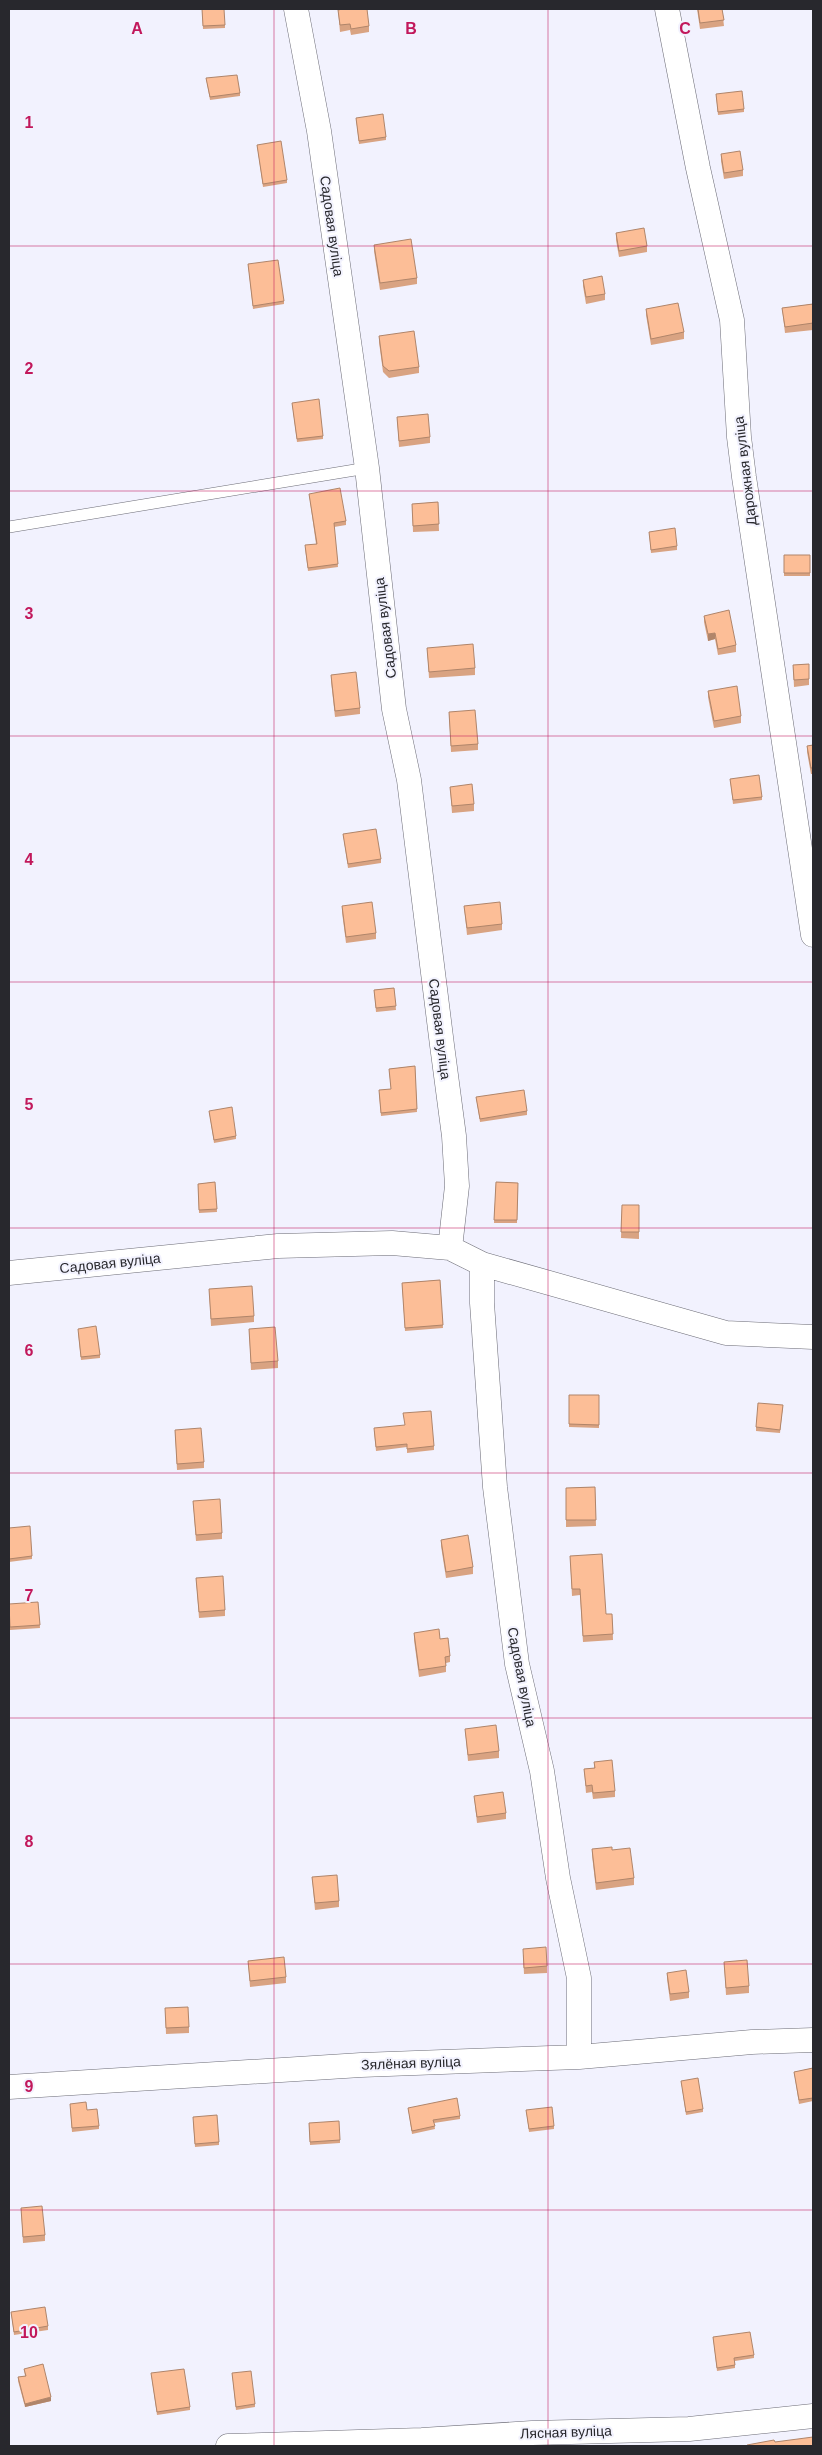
<svg xmlns="http://www.w3.org/2000/svg" width="822" height="2455" viewBox="0 0 822 2455" font-family="Helvetica,sans-serif">
	<style>
		.lines { fill: none; stroke-linecap: round; stroke-linejoin: round }
		.lane-casing { stroke: #6c6c76; stroke-width: 12 }
		.street-casing { stroke: #6c6c76; stroke-width: 25 }
		.lane { stroke: #fff; stroke-width: 11 }
		.street { stroke: #fff; stroke-width: 24 }
		.wall { fill: #d9a382 }
		.shaded-wall { fill: #b0856a }
		.building { fill: #fcbe97; stroke: #b0856a }
		.grid { fill: none; stroke: #c2185b; stroke-width: 1; stroke-opacity: 0.55 }
		.labels { text-anchor: middle; stroke-width: 4; stroke-linejoin: round; paint-order: stroke }
		.street-label { font-size: 14px; fill: #28282d; stroke: #f2f2fe }
		.grid-label { font-size: 16px; text-anchor: middle; font-weight: bold; fill: #c2185b; stroke: #f2f2fe; stroke-width: 4; stroke-linejoin: round; paint-order: stroke }
	</style>
	<rect width="100%" height="100%" fill="#f2f2fe"/>
	<g class="lines">
		<g class="lane-casing">
			<path id="lane" d="M9,527L367,468"/>
		</g>
		<g class="street-casing">
			<path id="street" d="M296,9L319,131L367,468L394,709L409,780L442,1045L454,1136L457,1186L450,1248
				M667,9L698,168L732,320L739,437L744,477L813,935
				M482,1264V1303L495,1487L517,1664L542,1771L558,1878L579,1978V2057
				M9,1273L278,1246L392,1243L450,1248L482,1264L726,1333L813,1337
				M9,2087L361,2065L579,2057L752,2042L813,2040
				M228,2446L422,2440L532,2433L689,2429L813,2416"/>
		</g>
		<use href="#lane" class="lane"/>
		<use href="#street" class="street"/>
	</g>
	<path class="wall" d="M202,9L225,25V28L203,29Z
		M697,9H722L724,26L700,29Z
		M338,10L369,26V32L351,35L350,30L340,32Z
		M206,78L240,93V96L210,100Z
		M716,94L744,109V112L718,115Z
		M356,118L386,137V140L359,144Z
		M257,145L287,180V183L263,187Z
		M721,154L743,170V176L724,179L721,161Z
		M616,233L647,246V252L619,257L616,240Z
		M374,245L417,278V284L380,290L374,251Z
		M248,264L284,301V304L253,309Z
		M583,280L605,294V300L586,304L583,286Z
		M813,304V330L785,333L782,308Z
		M646,309L684,332V339L651,345L646,315Z
		M379,336L419,367V373L389,378L383,372L379,342Z
		M292,403L323,436V439L297,442Z
		M397,417L430,437V443L399,447Z
		M309,494L346,521V525L334,527L338,567L308,571L305,548L316,544Z
		M438,502L439,531L413,532L412,504Z
		M649,532L677,546V550L651,553Z
		M784,555H810V576H784Z
		M704,616L736,645V652L718,655L715,639L708,641L704,622Z
		M427,648L475,668V675L429,678Z
		M809,664V685L794,687L793,665Z
		M331,675L360,708V714L335,717L331,681Z
		M708,691L741,716V723L714,728L708,697Z
		M449,712L478,744V750L451,752Z
		M813,745V774H811L807,752V746Z
		M730,779L762,797V800L733,804Z
		M450,787L474,804V811L452,813Z
		M343,834L381,859V863L348,868Z
		M342,906L376,933V939L346,943L342,912Z
		M464,906L502,924V930L467,935Z
		M394,988L396,1010L376,1012L374,990Z
		M415,1066L417,1112L381,1116L379,1093L391,1089L389,1069Z
		M476,1097L527,1111V1115L480,1122Z
		M209,1111L236,1136V1139L214,1143Z
		M215,1182L217,1212L199,1213L198,1184Z
		M496,1182L518,1183L517,1223H494Z
		M622,1205H639V1239L621,1238Z
		M440,1280L443,1328L405,1331L402,1283Z
		M209,1289L254,1316V1322L211,1326Z
		M249,1329L278,1361V1368L251,1370Z
		M78,1332L100,1355V1358L81,1360Z
		M569,1395H599V1428L569,1427Z
		M783,1405L780,1433L756,1431V1427Z
		M175,1430L204,1462V1468L177,1470Z
		M374,1431L434,1446V1450L407,1453V1447L376,1451Z
		M595,1487L596,1526L566,1527V1488Z
		M193,1501L222,1533V1539L196,1541Z
		M9,1528L32,1556V1559L9,1562Z
		M441,1540L473,1567V1574L446,1578L441,1546Z
		M570,1556L606,1614H612L613,1640L583,1642L580,1595L572,1596Z
		M196,1578L225,1610V1616L199,1618Z
		M38,1602L40,1628L10,1630L9,1612Z
		M414,1633L440,1639L450,1656V1662L446,1663V1672L419,1677L414,1640Z
		M465,1729L499,1751V1758L468,1761Z
		M594,1762L615,1791V1797L593,1799L592,1792L586,1793L584,1769L594,1768Z
		M474,1796L506,1813V1819L477,1823Z
		M592,1849L634,1878V1885L596,1890L592,1855Z
		M312,1877L339,1901V1907L315,1910Z
		M523,1955L547,1966V1973L524,1974Z
		M248,1961L286,1977V1983L250,1987Z
		M724,1962L749,1986V1993L726,1995Z
		M667,1973L689,1992V1998L670,2001L667,1979Z
		M165,2008L189,2027V2033L166,2034Z
		M813,2068V2101L799,2104L794,2072Z
		M681,2081L703,2109V2112L686,2115Z
		M70,2107L87,2110L99,2126V2129L72,2132Z
		M408,2108L460,2116V2119L434,2123L435,2129L412,2134Z
		M526,2110L554,2126V2129L529,2132Z
		M193,2121L219,2142V2145L195,2147Z
		M309,2123L340,2140V2143L310,2145Z
		M21,2208L45,2235V2241L23,2243Z
		M11,2312L48,2326V2330L14,2335Z
		M713,2337L754,2355V2358L735,2361V2368L717,2371Z
		M24,2369L51,2401L25,2407L18,2381V2377L25,2376Z
		M151,2373L190,2407V2410L157,2415Z
		M232,2373L255,2404V2407L236,2410Z"/>
	<path class="shaded-wall" d="M715,633V639L708,641V634Z
		M51,2397V2401L25,2407V2404Z"/>
	<path class="building" d="M202,9H224L225,25L203,26Z
		M343,9H367L369,26L351,29L350,24L340,25L338,10Z
		M698,9H722L724,20L700,23Z
		M237,75L240,93L210,97L206,78Z
		M742,91L744,109L718,112L716,94Z
		M383,114L386,137L359,141L356,118Z
		M281,141L287,180L263,184L257,145Z
		M740,151L743,170L724,173L721,154Z
		M644,228L647,246L619,251L616,233Z
		M411,239L417,278L380,283L374,245Z
		M278,260L284,301L253,306L248,264Z
		M602,276L605,294L586,297L583,280Z
		M678,303L684,332L651,339L646,309Z
		M813,304V323L785,327L782,308Z
		M414,331L419,367L389,371L383,366L379,336Z
		M319,399L323,436L297,439L292,403Z
		M428,414L430,437L399,441L397,417Z
		M340,488L346,521L334,523L338,564L308,568L305,545L317,544L309,494Z
		M438,502L439,524L413,526L412,504Z
		M675,528L677,546L651,550L649,532Z
		M784,555H810V573H784Z
		M729,610L736,645L718,649L715,633L708,634L704,616Z
		M473,644L475,668L429,672L427,648Z
		M809,664V679L794,680L793,665Z
		M356,672L360,708L335,711L331,675Z
		M737,686L741,716L714,721L708,691Z
		M475,710L478,744L451,746L449,712Z
		M813,745V768H811L807,746Z
		M759,775L762,797L733,800L730,779Z
		M472,784L474,804L452,806L450,787Z
		M376,829L381,859L348,864L343,834Z
		M372,902L376,933L346,937L342,906Z
		M500,902L502,924L467,928L464,906Z
		M394,988L396,1006L376,1008L374,990Z
		M415,1066L417,1109L381,1113L379,1090L391,1089L389,1069Z
		M524,1090L527,1111L480,1119L476,1097Z
		M232,1107L236,1136L214,1140L209,1111Z
		M215,1182L217,1209L199,1210L198,1184Z
		M496,1182L518,1183L517,1220H494Z
		M622,1205H639V1232H621Z
		M440,1280L443,1325L405,1328L402,1283Z
		M252,1286L254,1316L211,1319L209,1289Z
		M96,1326L100,1355L81,1357L78,1329Z
		M275,1327L278,1361L251,1363L249,1329Z
		M569,1395H599V1425L569,1424Z
		M758,1403L783,1405L780,1430L756,1427Z
		M431,1411L434,1446L407,1449V1444L376,1447L374,1428L405,1425L403,1413Z
		M201,1428L204,1462L177,1464L175,1430Z
		M595,1487L596,1520H566V1488Z
		M220,1499L222,1533L196,1535L193,1501Z
		M30,1526L32,1556L9,1559V1528Z
		M468,1535L473,1567L446,1572L441,1540Z
		M602,1554L606,1614H612L613,1634L583,1636L580,1589H572L570,1556Z
		M223,1576L225,1610L199,1612L196,1578Z
		M38,1602L40,1625L10,1627L9,1604Z
		M439,1629L440,1639L448,1638L450,1656L445,1657L446,1666L419,1670L414,1633Z
		M496,1725L499,1751L468,1755L465,1729Z
		M612,1760L615,1791L593,1793L592,1785L586,1786L584,1769L595,1768L594,1762Z
		M503,1792L506,1813L477,1817L474,1796Z
		M612,1847V1850L630,1848L634,1878L596,1883L592,1849Z
		M337,1875L339,1901L315,1903L312,1877Z
		M546,1947L547,1966L524,1968L523,1949Z
		M284,1957L286,1977L250,1981L248,1961Z
		M747,1960L749,1986L726,1988L724,1962Z
		M686,1970L689,1992L670,1994L667,1973Z
		M188,2007L189,2027L166,2028L165,2008Z
		M813,2068V2098L799,2100L794,2072Z
		M698,2078L703,2109L686,2112L681,2081Z
		M457,2098L460,2116L433,2120L435,2126L412,2131L408,2108Z
		M86,2102L87,2110L97,2109L99,2126L72,2128L70,2104Z
		M552,2107L554,2126L529,2129L526,2110Z
		M217,2115L219,2142L195,2144L193,2117Z
		M339,2121L340,2140L310,2142L309,2123Z
		M42,2206L45,2235L23,2237L21,2208Z
		M45,2307L48,2326L14,2332L11,2312Z
		M750,2332L754,2355L734,2358L735,2365L717,2368L713,2337Z
		M43,2364L51,2397L25,2404L18,2377L26,2376L24,2369Z
		M184,2369L190,2407L157,2412L151,2373Z
		M251,2371L255,2404L236,2407L232,2373Z
		M813,2437V2446H747V2445L774,2440L775,2442Z"/>
	<path class="grid" d="M274,9V2446M548,9V2446M9,246H813M9,491H813M9,736H813M9,982H813M9,1228H813M9,1473H813M9,1718H813M9,1964H813M9,2210H813"/>
	<g class="labels">
		<g class="street-label">
			<text transform="translate(332 226) rotate(82)" y="5">Садовая вуліца</text>
			<text transform="translate(745 471) rotate(-97)" y="5">Дарожная вуліца</text>
			<text transform="translate(385 628) rotate(-97)" y="5">Садовая вуліца</text>
			<text transform="translate(440 1029) rotate(83)" y="5">Садовая вуліца</text>
			<text transform="translate(110 1263) rotate(-6)" y="5">Садовая вуліца</text>
			<text transform="translate(522 1677) rotate(79)" y="5">Садовая вуліца</text>
			<text transform="translate(411 2063) rotate(-2)" y="5">Зялёная вуліца</text>
			<text transform="translate(566 2432) rotate(-2)" y="5">Лясная вуліца</text>
		</g>
	</g>
	<g class="grid-label">
		<text x="137" y="34">A</text>
		<text x="411" y="34">B</text>
		<text x="685" y="34">C</text>
		<text x="29" y="128">1</text>
		<text x="29" y="374">2</text>
		<text x="29" y="619">3</text>
		<text x="29" y="865">4</text>
		<text x="29" y="1110">5</text>
		<text x="29" y="1356">6</text>
		<text x="29" y="1601">7</text>
		<text x="29" y="1847">8</text>
		<text x="29" y="2092">9</text>
		<text x="29" y="2338">10</text>
	</g>
	<rect width="822" height="2455" fill="none" stroke="#28282d" stroke-width="20"/>
</svg>
